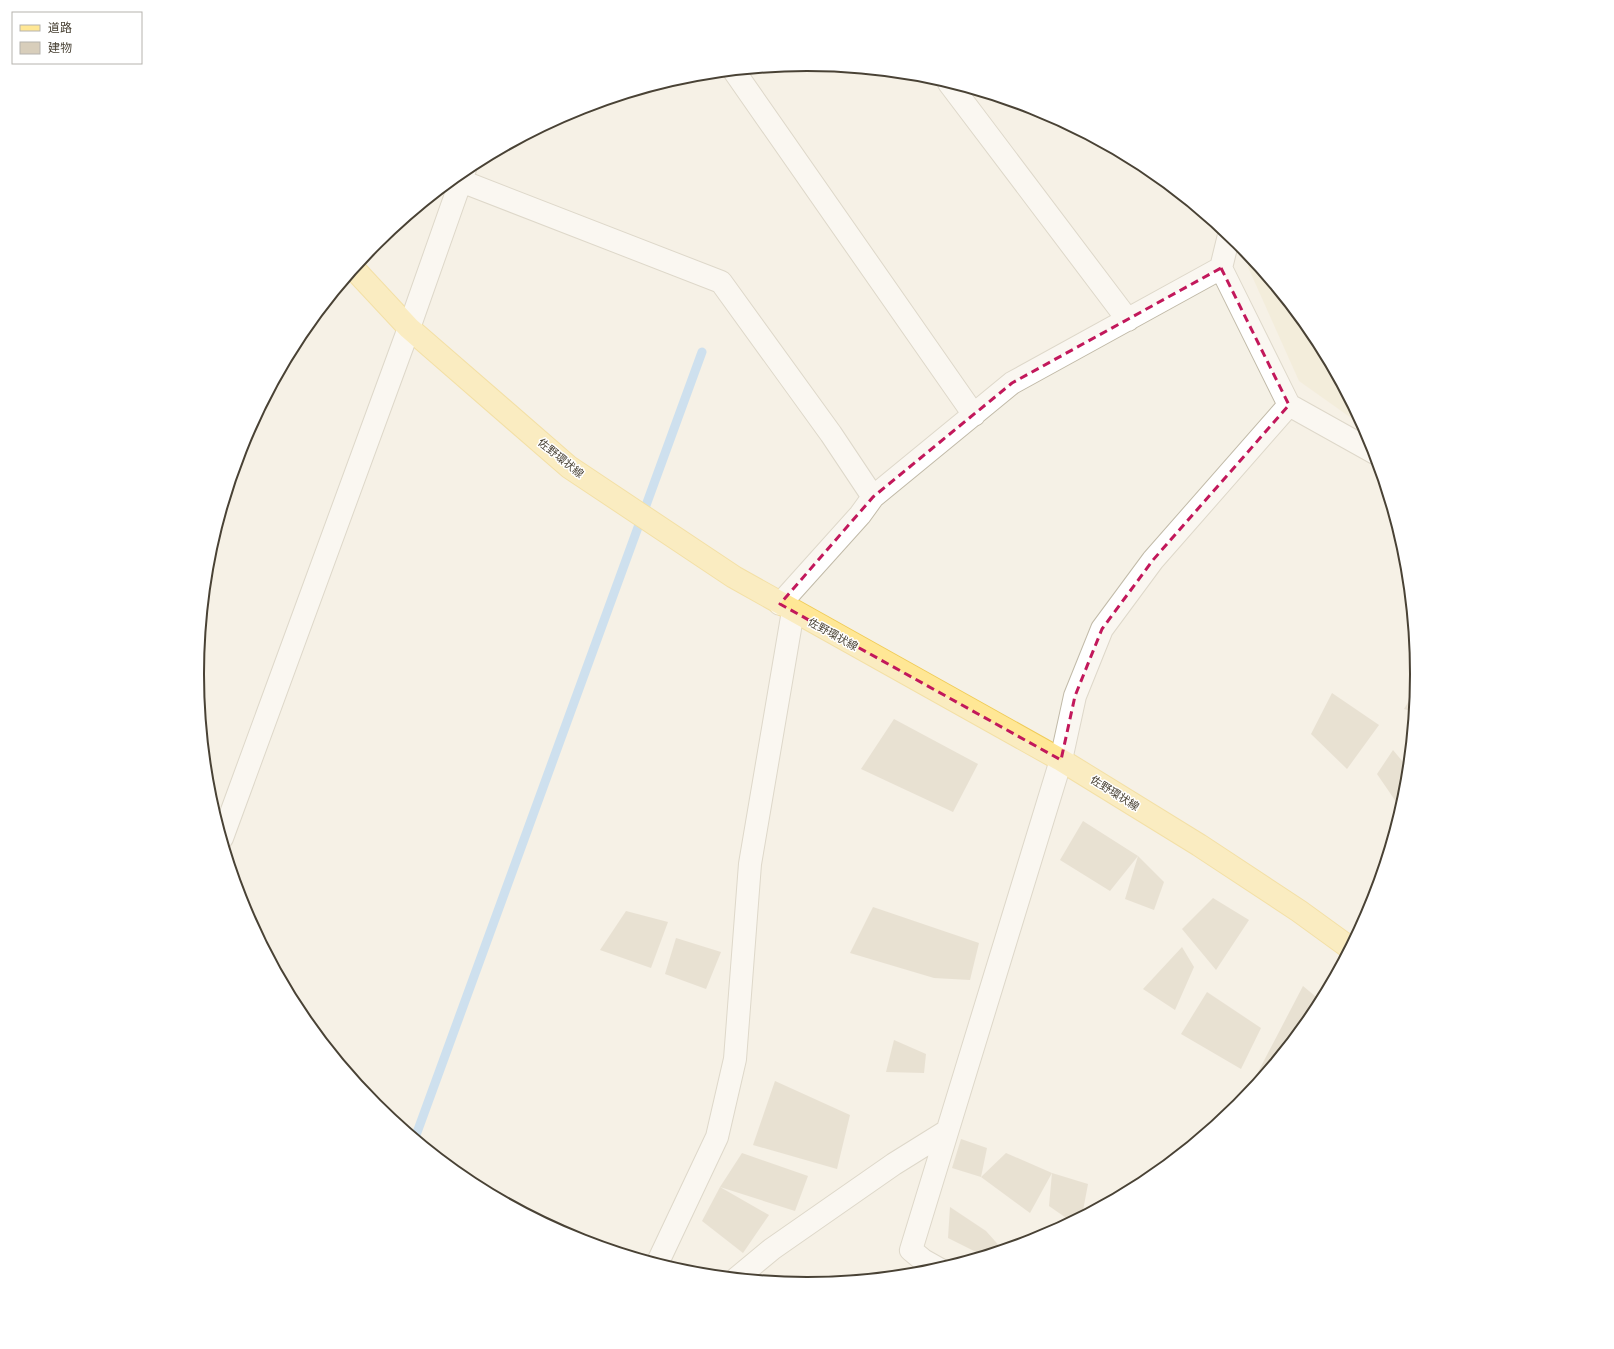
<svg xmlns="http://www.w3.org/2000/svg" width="1614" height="1349" viewBox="0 0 1614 1349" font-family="'Titillium Web','Noto Sans JP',sans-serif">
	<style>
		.education { fill: #f0e8cf }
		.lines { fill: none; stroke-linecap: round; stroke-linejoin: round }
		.stream { stroke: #9dcdf8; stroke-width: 9 }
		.building { fill: #d8cebb }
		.minor-casing { stroke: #c1baa8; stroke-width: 24 }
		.major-casing { stroke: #f0cc59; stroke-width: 24 }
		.minor { stroke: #fff; stroke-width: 22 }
		.major { stroke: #ffe795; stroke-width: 22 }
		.marked { fill: none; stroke: #c2185b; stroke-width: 3; stroke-dasharray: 8 5; stroke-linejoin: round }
		.labels { text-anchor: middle; stroke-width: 3; stroke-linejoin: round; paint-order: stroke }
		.street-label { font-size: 11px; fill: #494235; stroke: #fff }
		.rim { fill: none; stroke: #494235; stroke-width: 2 }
	</style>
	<rect width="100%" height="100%" fill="#f5f1e6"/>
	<path class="education" d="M1250,257L1315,336L1364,427L1299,381L1248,267Z"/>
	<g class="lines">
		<path class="stream" d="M415,1138L702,352"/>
	</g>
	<path class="building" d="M1416,689L1414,712L1404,709Z
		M1332,693L1379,725L1347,769L1311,734Z
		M894,719L978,764L953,812L861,769Z
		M1393,750L1408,768L1406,794L1401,809L1377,774Z
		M1083,821L1138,856L1164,882L1154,910L1125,899L1138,856L1110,891L1060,860Z
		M1213,898L1249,920L1216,970L1182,929Z
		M873,907L979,943L970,980L934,978L850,953Z
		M626,911L668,922L651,968L600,950Z
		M676,938L721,952L706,989L665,974Z
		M1182,947L1194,967L1175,1010L1143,989Z
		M1303,986L1321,1001L1314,1014L1261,1079L1256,1076Z
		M1207,992L1261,1028L1241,1069L1181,1034Z
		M894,1040L926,1054L924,1073L886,1072Z
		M775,1081L850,1115L837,1169L753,1145Z
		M961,1139L987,1148L981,1177L952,1168Z
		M742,1153L808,1176L795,1211L720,1187L769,1215L743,1253L702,1221L720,1187Z
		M1006,1153L1052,1173L1088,1184L1082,1216L1072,1222L1049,1206L1052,1173L1030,1213L981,1177Z
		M950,1207L986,1231L1003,1250L984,1256L948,1238Z"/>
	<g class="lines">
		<g class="minor-casing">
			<path id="minor" d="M734,71L974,415
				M949,83L1128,320
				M461,181L721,282L831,434L873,497
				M1289,405L1375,453
				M780,604L860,515L873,497L1012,383L1221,268L1229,235
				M222,838L409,328L465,169
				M657,1264L717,1137L735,1059L750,864L793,611
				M939,1269L923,1260L911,1250L1061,760L1075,696L1102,629L1153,560L1289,405L1221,268
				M737,1278L772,1249L894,1164L947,1131"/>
		</g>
		<g class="major-casing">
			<path id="major" d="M354,269L409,328L569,467L734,577L1061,760L1199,845L1299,911L1350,948"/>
		</g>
		<use href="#minor" class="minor"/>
		<use href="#major" class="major"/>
	</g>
	<path d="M0 0H1614V1349H0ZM1221,268L1289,405L1153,560L1102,629L1075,696L1061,760L780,604L873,497L1012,383Z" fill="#f5f1e6" fill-opacity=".55" fill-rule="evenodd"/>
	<path class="marked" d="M1221,268L1289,405L1153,560L1102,629L1075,696L1061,760L780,604L873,497L1012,383Z"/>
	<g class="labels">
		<g class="street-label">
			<text transform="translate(561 458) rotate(39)" y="4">佐野環状線</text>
			<text transform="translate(833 634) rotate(29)" y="4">佐野環状線</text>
			<text transform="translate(1115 793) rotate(32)" y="4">佐野環状線</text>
		</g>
	</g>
	<path d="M0 0H1614V1349H0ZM204 674a603 603 0 1 1 1206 0a603 603 0 1 1-1206 0Z" fill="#fff" fill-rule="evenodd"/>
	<path class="rim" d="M204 674a603 603 0 1 1 1206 0a603 603 0 1 1-1206 0Z"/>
	<rect x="12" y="12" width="130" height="52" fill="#ffffff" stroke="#b6b3ae"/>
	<rect x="20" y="25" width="20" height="6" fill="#ffe795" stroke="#b6b3ae"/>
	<text x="48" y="32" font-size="12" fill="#494235">道路</text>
	<rect x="20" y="42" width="20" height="12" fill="#d8cebb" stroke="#b6b3ae"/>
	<text x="48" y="52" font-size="12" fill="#494235">建物</text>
</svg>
